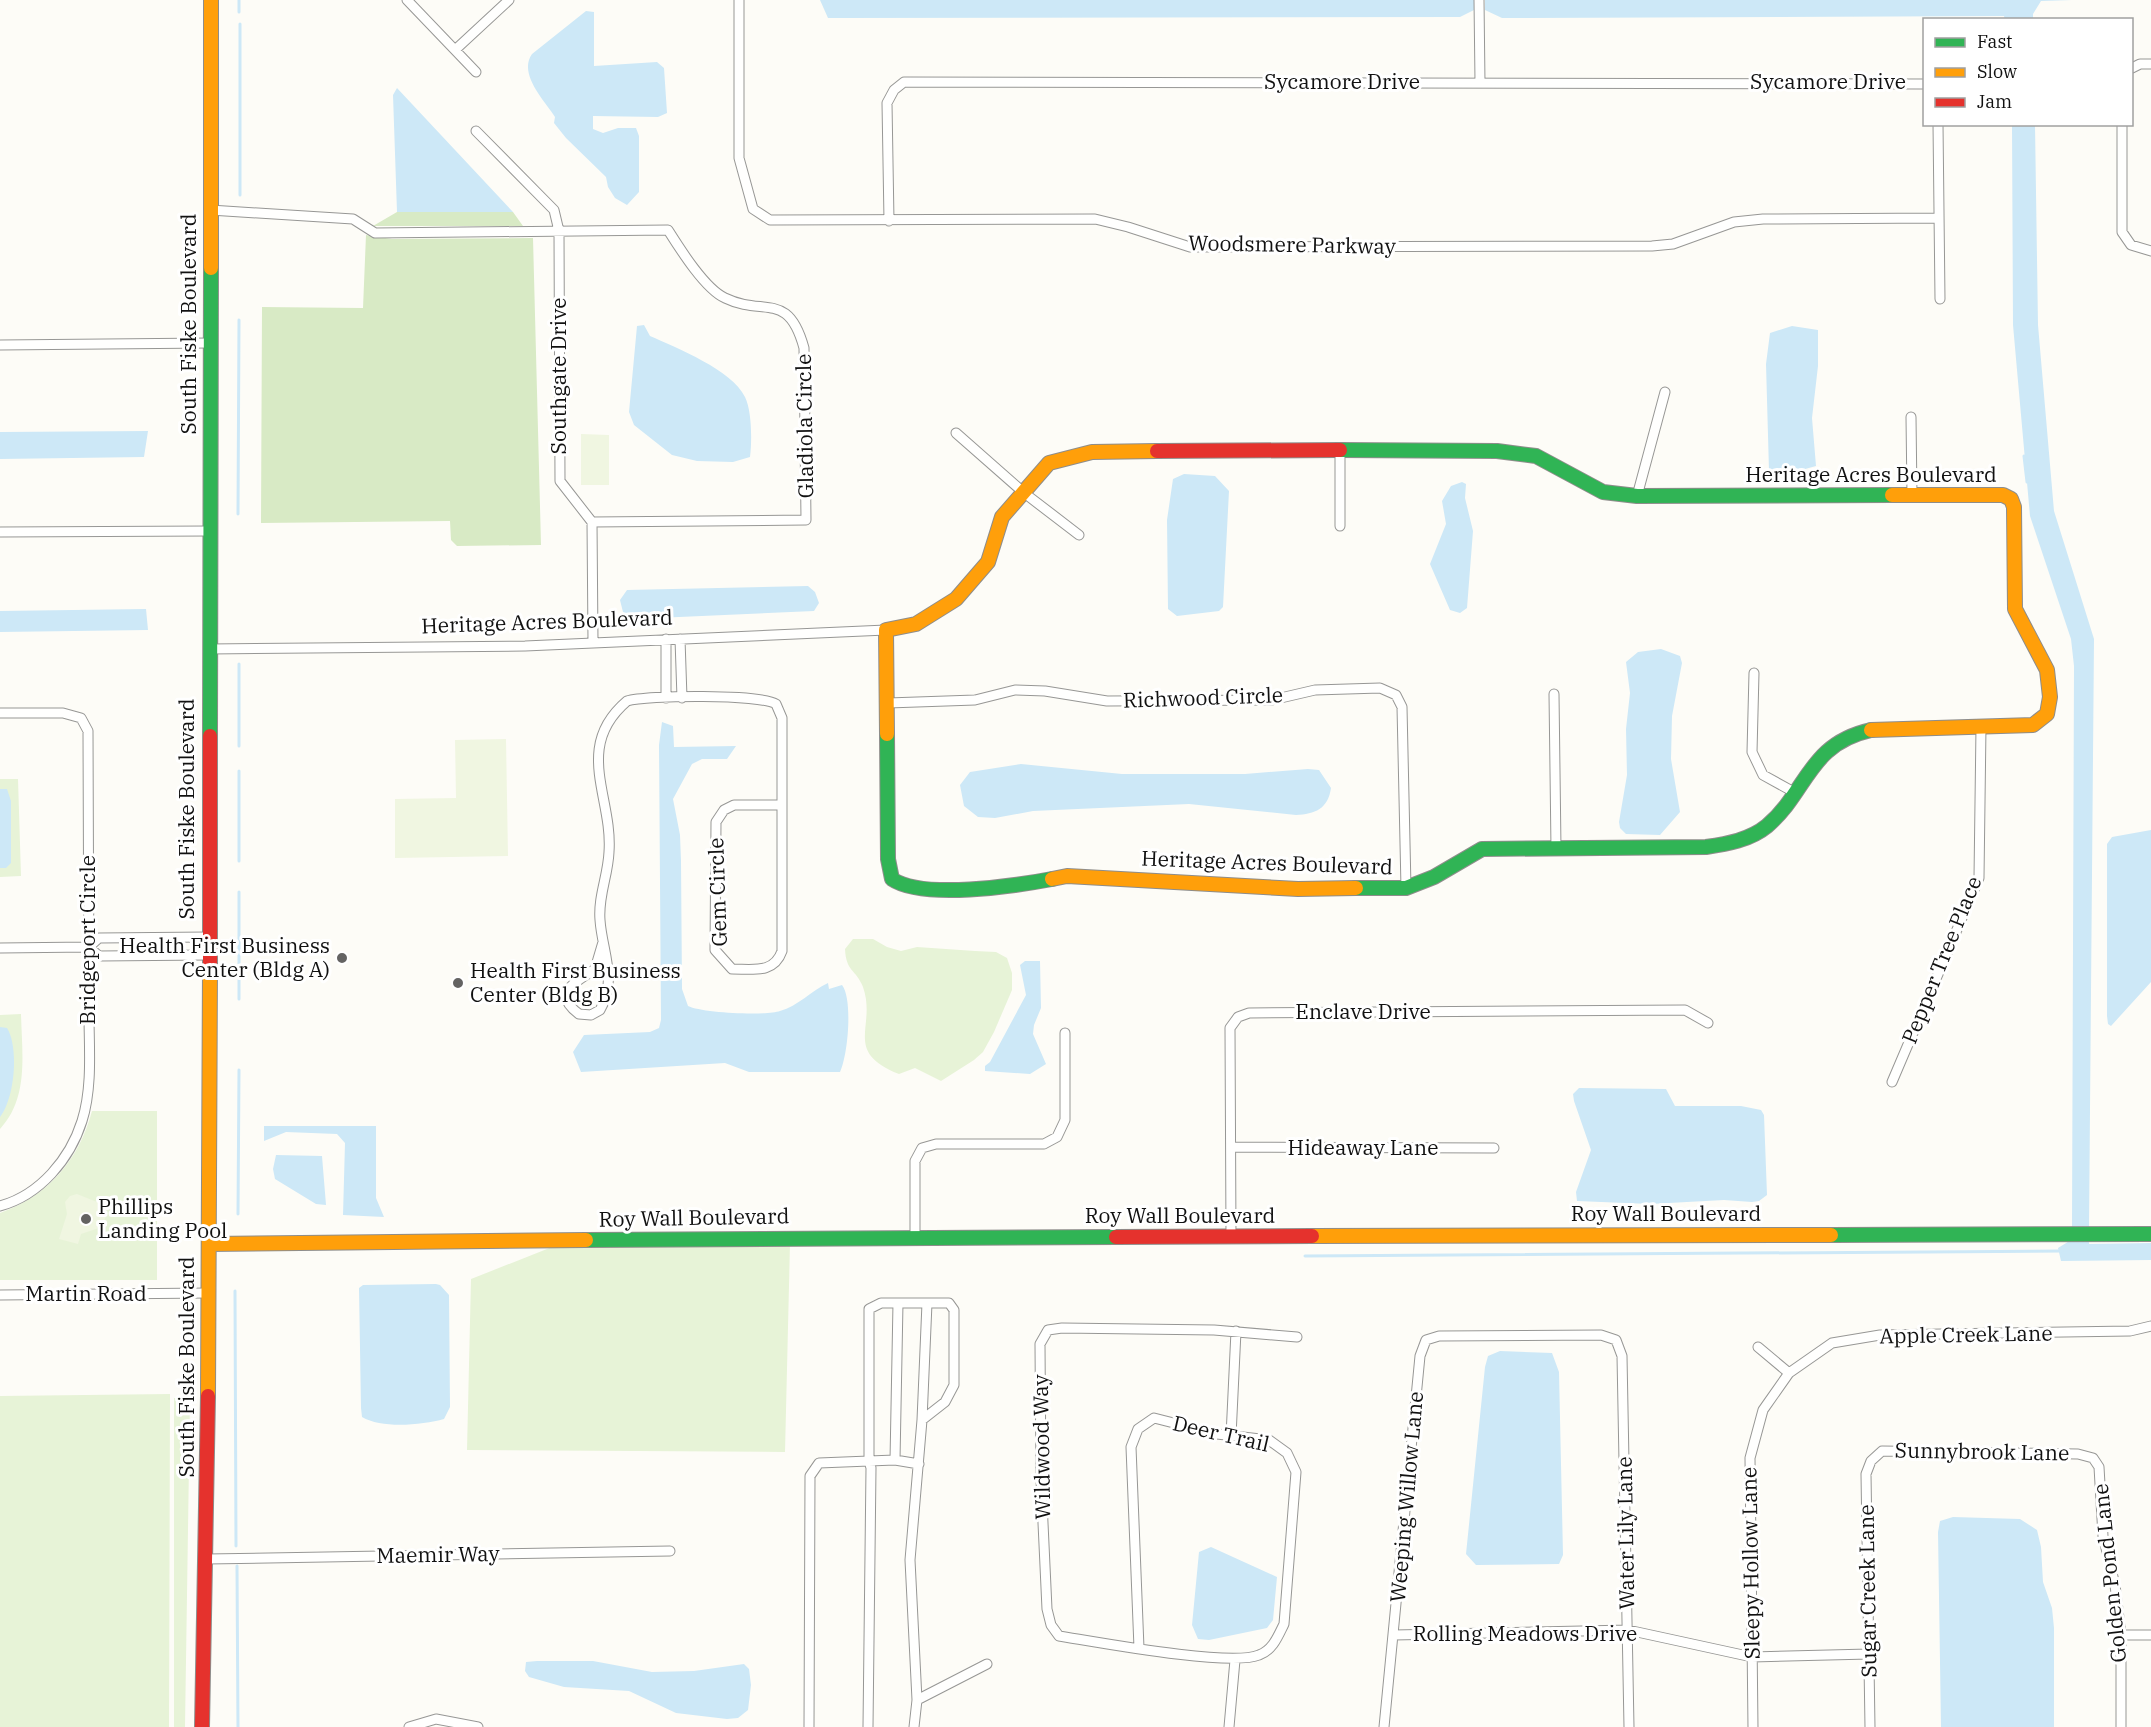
<svg xmlns="http://www.w3.org/2000/svg" width="2151" height="1727" viewBox="0 0 2151 1727" font-family="'IBM Plex Serif',serif">
	<style>
		.green { fill: #e7f3d7 }
		.forest { fill: #d8eac5 }
		.pitch { fill: #f0f6e1 }
		.water { fill: #cde8f7 }
		.lines { fill: none; stroke-linecap: round; stroke-linejoin: round }
		.stream { stroke: #cde8f7; stroke-width: 3 }
		.street-casing { stroke: #979795; stroke-width: 11 }
		.fast-casing { stroke: #8e8d8b; stroke-width: 16 }
		.slow-casing { stroke: #8e8d8b; stroke-width: 16 }
		.jam-casing { stroke: #8e8d8b; stroke-width: 16 }
		.street { stroke: #fffffe; stroke-width: 9 }
		.fast { stroke: #30b455; stroke-width: 14 }
		.slow { stroke: #ff9f0a; stroke-width: 14 }
		.jam { stroke: #e5322d; stroke-width: 14 }
		.poi-dot { fill: #646362; stroke: #fff; stroke-width: 2 }
		.labels { text-anchor: middle; stroke-width: 6; stroke-linejoin: round; paint-order: stroke }
		.street-label { font-size: 21px; fill: #111; stroke: #fff }
		.poi-label { font-size: 21px; fill: #111; stroke: #fff; text-anchor: start }
	</style>
	<rect width="100%" height="100%" fill="#fdfcf7"/>
	<path class="green" d="M0,779H18L21,876L0,877Z
		M853,939H873L887,947L901,951L917,947L975,951L996,952L1007,958L1012,973V990L994,1032L983,1052L974,1060L941,1081L915,1068L899,1074C842,1051 877,1027 863,987C856,969 846,972 845,949Z
		M21,1014C22,1054 29,1098 0,1129V1015Z
		M92,1111H157V1280H0V1213C48,1196 79,1160 92,1111Z
		M790,1244L785,1452L467,1450L471,1279L552,1247Z
		M170,1394L169,1727H0V1396Z
		M174,1398H190L185,1727H174Z"/>
	<path class="forest" d="M397,212H513L523,226H373Z
		M366,235L392,239L533,238L541,545L457,546L451,540L450,521L261,523L262,307L363,308Z"/>
	<path class="pitch" d="M581,434L609,435V485H581Z
		M506,739L508,856L395,858V799L456,798L455,740Z
		M77,1194L102,1204L107,1213L102,1227L81,1234L78,1244L59,1239L67,1214L65,1202L70,1196Z"/>
	<path class="water" d="M820,0H1474V10L1460,17L828,18Z
		M1485,0H2072L2041,1L2033,14V19L2005,20L2004,16L1502,18L1485,10Z
		M586,11L594,12V66L657,62L664,68L667,113L658,117L593,116V129L603,133L618,128H636L639,136V192L627,205L615,198L608,187L606,177L566,138L554,123L555,117C544,100 518,74 532,54Z
		M397,88L513,212H397L393,95Z
		M2012,125H2035L2038,325L2054,511L2094,639L2089,1228H2072L2074,666L2071,639L2030,516L2013,325Z
		M644,325L650,336C677,348 732,370 745,397C752,411 752,442 750,457L733,462L697,461L672,455L634,425L629,412L637,326Z
		M1792,326L1818,330V366L1812,418L1816,466L1798,471H1769L1766,364L1770,333Z
		M148,431L144,457L0,459V432Z
		M1184,474L1215,476L1229,491L1223,607L1219,611L1177,616L1168,609L1167,520L1173,479Z
		M1462,482L1466,484L1465,498L1473,531L1467,608L1460,613L1450,610L1430,564L1446,524L1442,501L1451,486Z
		M808,586L815,592L819,603L814,611L634,619L623,612L620,600L627,590Z
		M146,609L148,630L0,632V611Z
		M1661,649L1680,656L1682,663L1672,716L1671,759L1680,812L1660,835L1626,834L1620,828L1619,822L1627,775L1626,729L1630,693L1626,662L1638,652Z
		M662,722L673,726L674,747L736,746L727,759H702L692,764L673,799L680,835L681,861L682,989L688,1006C702,1013 765,1016 780,1011C798,1006 811,991 828,983L829,989L842,985C853,999 848,1055 840,1072H749L725,1063L581,1072L573,1052L584,1035L650,1032L659,1028L661,1020L659,745Z
		M1021,764L1122,774H1245L1308,769L1319,770L1331,788C1328,809 1315,814 1296,815L1189,804L1033,811L995,818L978,817L964,806L960,785L970,772Z
		M0,789H7L11,801V863L6,868H0Z
		M2151,830V982L2111,1026L2108,1024L2107,1016V844L2112,837Z
		M1025,961H1040L1041,1008L1034,1025L1033,1034L1046,1064L1030,1074L985,1071V1066L990,1062L1026,995L1020,965Z
		M0,1027L7,1028C19,1047 15,1098 0,1117Z
		M1579,1088L1666,1089L1675,1106H1741L1761,1110L1764,1115L1767,1195L1759,1201L1752,1202L1724,1200L1650,1204L1577,1201L1576,1192L1591,1150L1574,1101L1573,1094Z
		M264,1126H376V1198L384,1217L343,1215L345,1143L337,1134L286,1132L264,1141Z
		M276,1155L322,1156L326,1205L316,1204L275,1179L273,1169Z
		M2071,1240H2089V1244L2151,1243V1260L2061,1261L2058,1248Z
		M436,1284L440,1285L449,1295L450,1407L444,1419C422,1425 382,1429 362,1417L361,1408L359,1288L363,1285Z
		M1500,1351L1552,1353L1559,1372L1563,1555L1559,1564L1476,1565L1466,1554L1485,1367L1488,1356Z
		M1953,1517L2020,1519L2037,1530L2041,1547L2043,1582L2052,1608L2054,1628V1727H1941L1938,1532L1940,1521Z
		M1211,1547L1277,1577L1273,1620L1267,1628L1209,1640L1198,1639L1192,1625L1199,1552Z
		M537,1661H593L652,1672L694,1671L744,1664L749,1669L751,1685L748,1710L738,1718L727,1719L676,1713L629,1691L564,1687L529,1677L525,1671L526,1662Z"/>
	<g class="lines">
		<path class="stream" d="M239,0V12
			M240,24V195
			M2024,456L2027,482
			M238,514L239,320
			M239,664V746
			M239,771V861
			M239,892V999
			M238,1214L239,1070
			M1305,1256L2062,1251
			M235,1291L236,1546
			M237,1566L238,1727"/>
		<g class="street-casing">
			<path id="street" d="M407,0L476,72
				M739,0V158L753,209L770,220L1095,219L1128,227L1190,247L1652,246L1673,244L1734,222L1763,219L1938,218
				M1479,0L1480,82
				M455,50L509,0
				M2132,68L2140,64H2151
				M1938,124L1940,299
				M2122,124V232L2131,245L2151,251
				M476,131L554,210L559,231L560,481L592,522L593,642
				M210,210L353,219L375,233L668,230C680,249 705,289 725,298C764,317 788,290 804,348L806,520L592,522
				M889,221L887,103L894,90L904,82L1924,84
				M0,345L210,343
				M1911,417L1912,496
				M956,433L1023,492L1079,535
				M1340,450V526
				M1637,496L1665,392
				M0,532L209,531
				M680,639L682,698
				M209,649L525,646L886,630
				M1754,673L1752,752L1763,775L1792,791
				M1554,694L1556,848
				M666,698V639
				M888,703L975,700L1015,690L1045,691L1107,701L1272,700L1315,690L1380,688L1396,695L1402,707L1406,888
				M0,713H63L81,718L88,731C88,820 89,910 89,999C88,1038 94,1083 82,1121C70,1159 40,1195 0,1206
				M734,805H782V951C774,974 753,969 732,969L715,950L716,822L724,810Z
				M603,942L595,969C580,980 549,992 579,1014L591,1015L600,1010C618,980 602,951 600,920C598,896 608,876 609,852C613,797 573,747 627,701C646,695 761,694 776,704L782,718V805
				M89,947L99,938L208,937
				M0,948L89,947L99,956L208,955
				M1892,1082L1979,878L1981,727
				M1231,1147L1494,1148
				M915,1237V1161L922,1148L936,1144H1044L1057,1137L1065,1120V1033
				M1231,1237L1230,1028L1238,1017L1249,1013L1685,1010L1708,1023
				M0,1295L209,1293
				M1758,1347L1789,1373
				M922,1420L927,1303
				M1231,1436L1236,1331
				M895,1460L898,1303
				M207,1559L670,1551
				M1394,1635L1628,1630L1752,1657L1869,1654
				M2121,1635H2151
				M1139,1648L1131,1447L1138,1429L1154,1418L1217,1434L1269,1440L1287,1453L1296,1472L1284,1624C1278,1636 1273,1650 1259,1655C1230,1667 1097,1642 1059,1636L1051,1625L1047,1609L1041,1480L1040,1344L1048,1330L1062,1328L1214,1330L1297,1337
				M917,1700L987,1664
				M409,1727L436,1719L478,1727
				M809,1727L810,1476L819,1463L869,1461L871,1468L868,1727
				M914,1727L917,1700L910,1560L922,1420L945,1402L954,1385V1310L949,1303H881L869,1309V1461L895,1460L919,1464
				M1229,1727L1235,1660
				M1384,1727L1420,1356L1426,1340L1439,1336L1601,1335L1616,1340L1622,1356L1629,1727
				M1753,1727L1750,1458L1763,1410L1789,1373L1832,1343L1880,1335L2130,1331L2151,1326
				M1870,1727L1866,1474L1871,1461L1882,1451L2078,1454L2093,1458L2099,1467L2103,1536L2115,1585L2121,1635V1727"/>
		</g>
		<g class="fast-casing">
			<path id="fast" d="M1340,450L1497,451L1536,456L1603,492L1637,496L1892,495
				M887,734L888,859L892,879C923,900 1015,886 1052,879
				M210,736L211,268
				M1356,888H1406L1434,877L1482,849L1706,847C1727,844 1750,840 1767,826C1808,791 1808,744 1871,730
				M1831,1235L2151,1234
				M586,1240L1116,1237"/>
		</g>
		<g class="slow-casing">
			<path id="slow" d="M211,268V0
				M1871,730L2033,725L2047,714L2050,697L2047,670L2015,609L2014,507L2011,499L2003,495H1892
				M887,734L886,630L916,624L956,599L988,562L1002,517L1049,463L1092,452L1157,451
				M1052,879L1067,876L1298,889L1356,888
				M1312,1236L1831,1235
				M209,1244L586,1240
				M208,1396L210,968"/>
		</g>
		<g class="jam-casing">
			<path id="jam" d="M1157,451L1340,450
				M210,968V736
				M1116,1237L1312,1236
				M202,1727L208,1396"/>
		</g>
		<use href="#street" class="street"/>
		<use href="#fast" class="fast"/>
		<use href="#slow" class="slow"/>
		<use href="#jam" class="jam"/>
	</g>
	<g class="poi-dot">
		<circle cx="342" cy="958" r="6"/>
		<circle cx="458" cy="983" r="6"/>
		<circle cx="86" cy="1219" r="6"/>
	</g>
	<g class="labels">
		<g class="street-label">
			<text x="1342" y="89">Sycamore Drive</text>
			<text x="1828" y="89">Sycamore Drive</text>
			<text transform="translate(1292 245) rotate(1)" y="7">Woodsmere Parkway</text>
			<text transform="translate(189 324) rotate(-90)" y="7">South Fiske Boulevard</text>
			<text transform="translate(559 376) rotate(-90)" y="7">Southgate Drive</text>
			<text transform="translate(805 426) rotate(-91)" y="7">Gladiola Circle</text>
			<text x="1871" y="482">Heritage Acres Boulevard</text>
			<text transform="translate(547 622) rotate(-2)" y="7">Heritage Acres Boulevard</text>
			<text transform="translate(1203 698) rotate(-2)" y="7">Richwood Circle</text>
			<text transform="translate(187 809) rotate(-90)" y="7">South Fiske Boulevard</text>
			<text transform="translate(1267 863) rotate(2)" y="7">Heritage Acres Boulevard</text>
			<text transform="translate(718 892) rotate(-92)" y="7">Gem Circle</text>
			<text transform="translate(88 940) rotate(-90)" y="7">Bridgeport Circle</text>
			<text transform="translate(1942 960) rotate(-68)" y="7">Pepper Tree Place</text>
			<text x="1363" y="1019">Enclave Drive</text>
			<text x="1363" y="1155">Hideaway Lane</text>
			<text x="1666" y="1221">Roy Wall Boulevard</text>
			<text x="1180" y="1223">Roy Wall Boulevard</text>
			<text transform="translate(694 1218) rotate(-1)" y="7">Roy Wall Boulevard</text>
			<text x="86" y="1301">Martin Road</text>
			<text transform="translate(1966 1335) rotate(-1)" y="7">Apple Creek Lane</text>
			<text transform="translate(187 1367) rotate(-90)" y="7">South Fiske Boulevard</text>
			<text transform="translate(1221 1434) rotate(13)" y="7">Deer Trail</text>
			<text transform="translate(1042 1447) rotate(-91)" y="7">Wildwood Way</text>
			<text transform="translate(1982 1452) rotate(1)" y="7">Sunnybrook Lane</text>
			<text transform="translate(1407 1497) rotate(-85)" y="7">Weeping Willow Lane</text>
			<text transform="translate(1626 1533) rotate(-91)" y="7">Water Lily Lane</text>
			<text transform="translate(438 1555) rotate(-1)" y="7">Maemir Way</text>
			<text transform="translate(1751 1563) rotate(-91)" y="7">Sleepy Hollow Lane</text>
			<text transform="translate(2110 1573) rotate(-96)" y="7">Golden Pond Lane</text>
			<text transform="translate(1868 1591) rotate(-91)" y="7">Sugar Creek Lane</text>
			<text x="1525" y="1641">Rolling Meadows Drive</text>
		</g>
		<g class="poi-label">
			<text x="330" y="953" text-anchor="end">Health First Business<tspan x="330" dy="24">Center (Bldg A)</tspan></text>
			<text x="470" y="978">Health First Business<tspan x="470" dy="24">Center (Bldg B)</tspan></text>
			<text x="98" y="1214">Phillips<tspan x="98" dy="24">Landing Pool</tspan></text>
		</g>
	</g>
	<rect x="1923" y="18" width="210" height="108" fill="#ffffff" stroke="#a0a0a0" stroke-width="1.5"/>
	<rect x="1935" y="38" width="30" height="9" fill="#30b455" stroke="#a0a0a0" stroke-width="1.5"/>
	<text x="1977" y="48" font-size="18" fill="#111111">Fast</text>
	<rect x="1935" y="68" width="30" height="9" fill="#ff9f0a" stroke="#a0a0a0" stroke-width="1.5"/>
	<text x="1977" y="78" font-size="18" fill="#111111">Slow</text>
	<rect x="1935" y="98" width="30" height="9" fill="#e5322d" stroke="#a0a0a0" stroke-width="1.5"/>
	<text x="1977" y="108" font-size="18" fill="#111111">Jam</text>
</svg>
